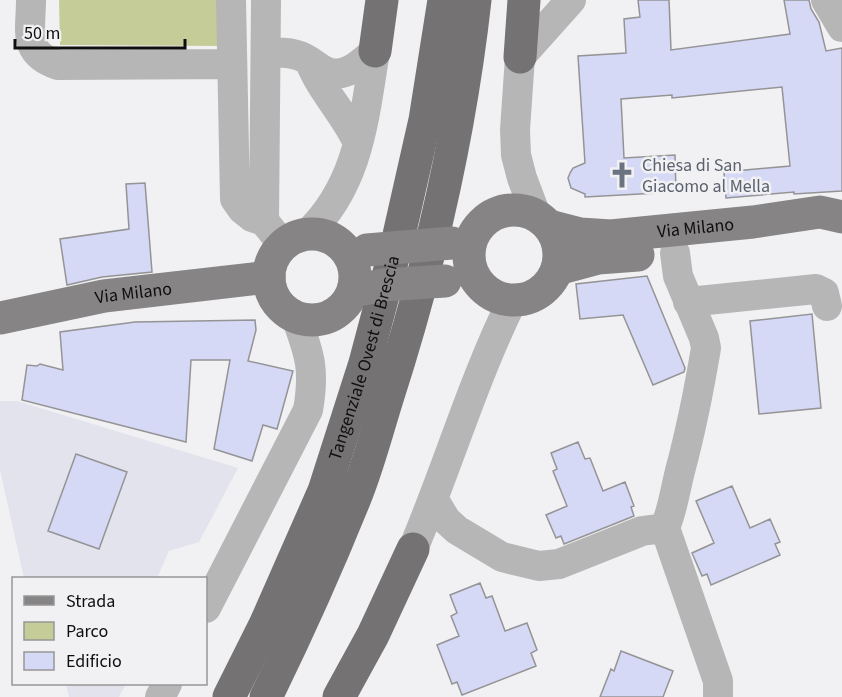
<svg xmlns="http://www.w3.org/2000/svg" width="842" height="697" viewBox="0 0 842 697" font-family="'Source Sans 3',sans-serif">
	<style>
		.built { fill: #e2e3ed }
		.green { fill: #c6cc98 }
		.building { fill: #d5d9f5; stroke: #949496; stroke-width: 1.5 }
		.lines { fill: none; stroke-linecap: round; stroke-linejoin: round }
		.minor { stroke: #b7b6b6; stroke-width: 30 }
		.major { stroke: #868484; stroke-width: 33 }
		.highway { stroke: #747272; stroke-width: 33 }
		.major-bridge { stroke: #868484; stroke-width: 33 }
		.labels { text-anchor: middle; stroke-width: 5; stroke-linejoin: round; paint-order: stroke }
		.worship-label { font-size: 18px; fill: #5b616d; stroke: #f1f1f3; text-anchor: start }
		.street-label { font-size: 18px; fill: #0e0e0f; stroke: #f1f1f3 }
	</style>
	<rect width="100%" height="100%" fill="#f1f1f3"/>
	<path class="built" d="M0,401H17L238,468L199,542L169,551L157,578H24L0,470Z
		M66,684H126L119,697H69Z"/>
	<path class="green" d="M59,0H222V46L60,45Z"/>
	<path class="building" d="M638,0H669L671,50L790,34L784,0H809L811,9L819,22L826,51L842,48V191L794,194V192L726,198L724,172L790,166L782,87L672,98V95L621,99L624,158L675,155L676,192L585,197V194L571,188L568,178L570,173L573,168L585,163L578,56L626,53L624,19L640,17Z
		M145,183L152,272L102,277L67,285L60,239L129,229L126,184Z
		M647,276L685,368L684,372L653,385L623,315L580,319L576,284Z
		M812,314L821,408L759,414L750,321Z
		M255,320L256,330L248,361L293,371L277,429L263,425L252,461L214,449L230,360H191L186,442L22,400L27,365L37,366L40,364L63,370L60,332L135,322Z
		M578,442L585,459L590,458L603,491L625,482L634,506L631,507L634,516L564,544L561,536L556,538L546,515L567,506L553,471L557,469L551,453Z
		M76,454L127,472L99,549L48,531Z
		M732,486L750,528L770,519L780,542L775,544L780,555L711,585L707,574L702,576L692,553L714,543L696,501Z
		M480,583L486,598L492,596L505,631L527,623L537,650L531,653L536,666L462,695L457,682L452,684L437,645L459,636L451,616L457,613L450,595Z
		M621,651L673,671L663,697H600L611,669L614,671Z"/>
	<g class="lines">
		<path class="minor" d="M31,0C31,31 22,53 58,65L232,64
			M231,0L235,199L242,209L252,217L264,221L283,245
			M826,0L842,27
			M266,53C277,52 289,52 300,56C318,63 325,80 348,71C358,67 367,58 375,51
			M310,62C321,91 345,114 358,143
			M536,215L522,178L516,155L515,130L520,57L571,0
			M264,221L266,0
			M307,234C359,185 364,119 375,51
			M688,302L816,289L824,293L827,306
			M434,500L446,520L457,530L502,557L539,566L559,564L642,531L665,528
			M665,528C673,508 675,491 680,471C691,430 699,390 706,348L704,338L678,276L675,253
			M665,528L718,681V697
			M413,549C448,466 473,380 513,299
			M206,608L308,410C315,370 310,355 296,317
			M160,697L167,684"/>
		<g class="major">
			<circle cx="514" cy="255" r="45"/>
			<path id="s1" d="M549,226L580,234L611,236L753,222L820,212L842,217"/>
			<circle cx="312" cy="277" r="43"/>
			<path d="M557,269L598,258L638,255"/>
			<path id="s2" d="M0,318L104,296L269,277"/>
		</g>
		<g class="highway">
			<path d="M375,51L382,0"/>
			<path d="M520,57L524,0"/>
			<path id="s3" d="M229,697L265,625L324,491L365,363L399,235L425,120L444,0"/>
			<path d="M266,697C298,632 328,565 355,498C368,466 377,431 387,399C429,269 460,135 475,0"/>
			<path d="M339,697L373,635L413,549"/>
		</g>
		<path class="major-bridge" d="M367,250L452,243
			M363,289L383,285L445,281"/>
	</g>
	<defs>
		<g id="church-bare" transform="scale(2.07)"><path d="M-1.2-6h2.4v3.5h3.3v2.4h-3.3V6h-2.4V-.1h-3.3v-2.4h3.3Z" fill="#6b7280" stroke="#f1f1f3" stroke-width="2.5" paint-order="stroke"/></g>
	</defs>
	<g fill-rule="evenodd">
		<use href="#church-bare" x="622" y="175"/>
	</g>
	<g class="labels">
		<g class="worship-label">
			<text x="642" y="171">Chiesa di San<tspan x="642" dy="21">Giacomo al Mella</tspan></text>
		</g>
		<g class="street-label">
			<text dy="6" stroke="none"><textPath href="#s1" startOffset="148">Via Milano</textPath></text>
			<text dy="6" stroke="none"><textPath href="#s2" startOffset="136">Via Milano</textPath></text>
			<text dy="6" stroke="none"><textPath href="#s3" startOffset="366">Tangenziale Ovest di Brescia</textPath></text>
		</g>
	</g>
	<rect x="12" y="577" width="195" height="108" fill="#f1f1f3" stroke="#969698" stroke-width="1.5"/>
	<rect x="24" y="596" width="30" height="9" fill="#868484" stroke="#969698" stroke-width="1.5"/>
	<text x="66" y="607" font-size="18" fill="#0e0e0f">Strada</text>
	<rect x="24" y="622" width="30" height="18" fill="#c6cc98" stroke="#969698" stroke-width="1.5"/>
	<text x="66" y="637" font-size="18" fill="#0e0e0f">Parco</text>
	<rect x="24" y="652" width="30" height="18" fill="#d5d9f5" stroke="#969698" stroke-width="1.5"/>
	<text x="66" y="667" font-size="18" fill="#0e0e0f">Edificio</text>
	<path d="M15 39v9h170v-9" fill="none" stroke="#0e0e0f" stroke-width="3"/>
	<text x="24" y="39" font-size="18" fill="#0e0e0f" stroke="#f1f1f3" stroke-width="4.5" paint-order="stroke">50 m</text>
</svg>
